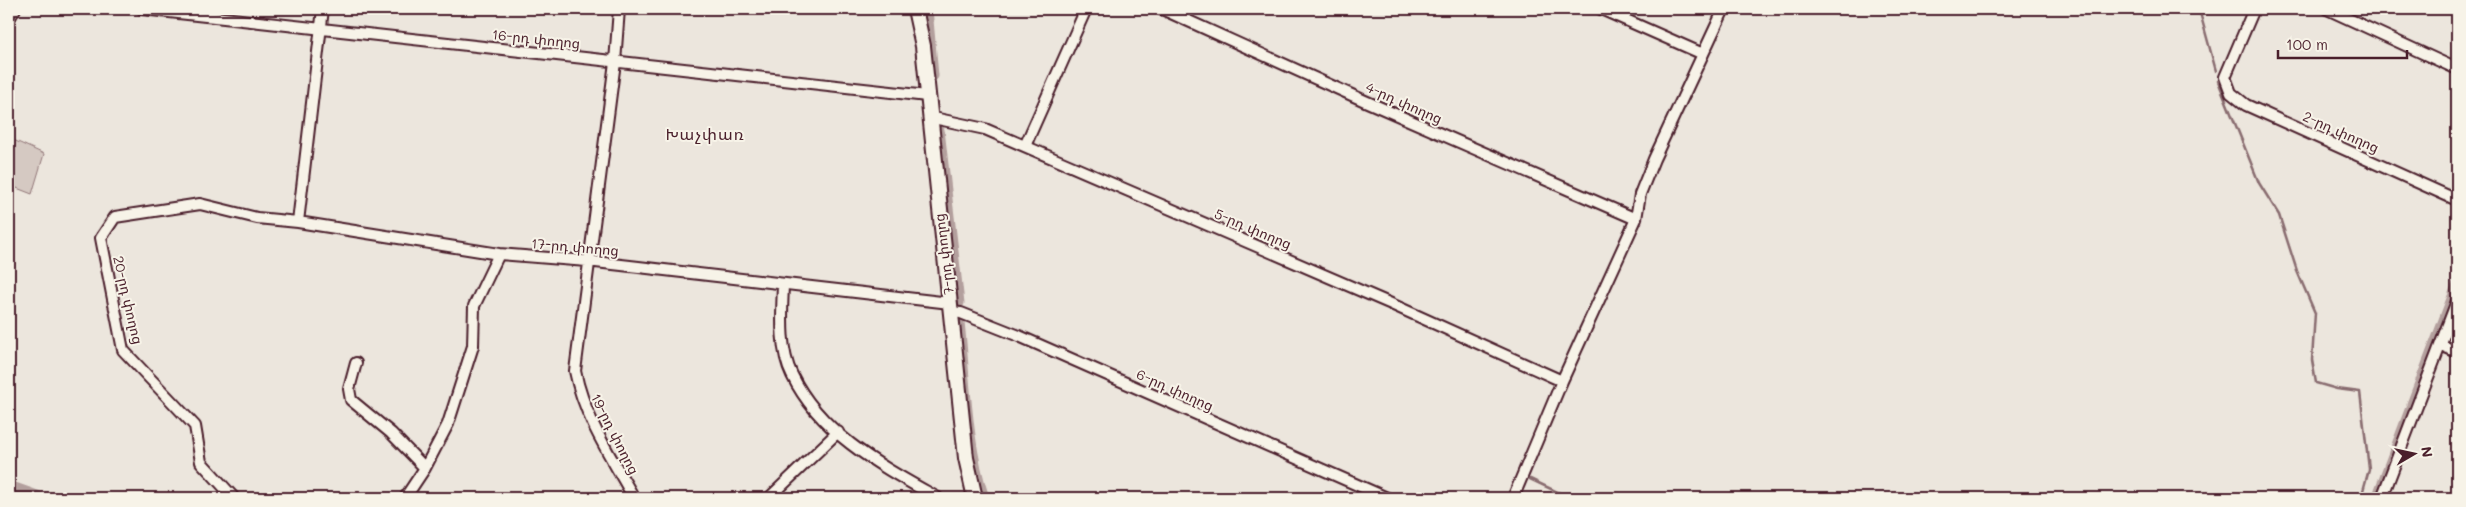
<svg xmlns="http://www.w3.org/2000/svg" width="2466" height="507" viewBox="0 0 2466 507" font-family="Mali,'Noto Sans Armenian',sans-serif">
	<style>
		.green { fill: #d5c9c2; stroke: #907476 }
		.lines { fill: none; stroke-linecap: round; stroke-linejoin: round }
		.stream { stroke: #896c6f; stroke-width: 2.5 }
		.canal { stroke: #b39f9d; stroke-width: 9 }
		.river { stroke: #b39f9d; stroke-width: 15 }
		.street-casing { stroke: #4a1f2b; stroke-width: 14 }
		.secondary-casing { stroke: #4a1f2b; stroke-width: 18 }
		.street { stroke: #f7f3e8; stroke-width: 10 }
		.secondary { stroke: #f7f3e8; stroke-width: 14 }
		.labels { text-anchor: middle; stroke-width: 4; stroke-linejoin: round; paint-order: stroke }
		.street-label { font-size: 14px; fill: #4a1f2b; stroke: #f7f3e8 }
		.quarter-label { font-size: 16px; letter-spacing: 1px; fill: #4a1f2b; stroke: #f7f3e8 }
	</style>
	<rect width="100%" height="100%" fill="#ece6dd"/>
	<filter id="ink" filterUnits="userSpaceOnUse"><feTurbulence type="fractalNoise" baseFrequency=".02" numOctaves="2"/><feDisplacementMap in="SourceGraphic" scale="10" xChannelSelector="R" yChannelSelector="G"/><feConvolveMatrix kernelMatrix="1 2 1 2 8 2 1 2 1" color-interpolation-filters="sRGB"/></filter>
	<g filter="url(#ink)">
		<path class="green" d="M9,138L44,154L32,194L9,185Z"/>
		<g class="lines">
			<path class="stream" d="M2199,9L2216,71
				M2218,81L2259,183L2279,215L2297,271L2315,313L2312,360L2316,383L2337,389L2360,392L2369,469L2361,498
				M1530,479L1570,498"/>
			<path class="canal" d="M928,9L934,76
				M940,130L960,303
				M960,322C966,378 967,445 985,498
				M2411,404L2457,283
				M2376,498L2409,410"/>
			<path class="river" d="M9,488L37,498"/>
			<g class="street-casing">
				<path id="street" d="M142,9L927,96
					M619,9L615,62L575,371C584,417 611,457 634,498
					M1162,9L1365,101L1636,219
					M1601,9L1703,54
					M2254,9L2225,77L2231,93L2246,105L2457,200
					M2327,9L2457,69
					M9,19L15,9
					M929,117L985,129L1389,303L1562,381
					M1025,146L1086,9
					M298,222L323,9
					M783,285C782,313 779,349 792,375C821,435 883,467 938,498
					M950,312L961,313L1019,336L1387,498
					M2441,345L2457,352
					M356,363L349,389L351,400L391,433L425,468
					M234,498L201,462L195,426L123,350L101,238L115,217L200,204L257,218L298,222L499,254L587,261L950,303
					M405,498L425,468L448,424L473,346L474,306L499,254
					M769,498L838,432
					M1513,498L1562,381L1636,219L1640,194L1654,159L1724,9
					M2382,498L2457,301"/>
			</g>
			<g class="secondary-casing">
				<path id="secondary" d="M915,9L923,46L966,458L975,498"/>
			</g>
			<use href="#street" class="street"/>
			<use href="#secondary" class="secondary"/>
		</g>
	</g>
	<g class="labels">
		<g class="street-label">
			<text transform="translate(536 39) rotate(6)" y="5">16-րդ փողոց</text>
			<text transform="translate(1404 103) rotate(24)" y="5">4-րդ փողոց</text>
			<text transform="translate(2341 132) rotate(24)" y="5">2-րդ փողոց</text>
			<text transform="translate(1253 229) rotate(23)" y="5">5-րդ փողոց</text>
			<text transform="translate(575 247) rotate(5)" y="5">17-րդ փողոց</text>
			<text transform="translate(944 254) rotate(-97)" y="5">7-րդ փողոց</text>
			<text transform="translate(128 300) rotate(77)" y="5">20-րդ փողոց</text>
			<text transform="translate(1175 390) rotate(24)" y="5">6-րդ փողոց</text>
			<text transform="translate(615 434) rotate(63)" y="5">19-րդ փողոց</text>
		</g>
		<g class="quarter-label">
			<text x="705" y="140">Խաչփառ</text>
		</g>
	</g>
	<rect width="2466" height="507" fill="none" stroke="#f7f3e8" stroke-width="30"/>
	<rect x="15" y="15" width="2436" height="477" fill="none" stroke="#4a1f2b" stroke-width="2" filter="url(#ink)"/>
	<g transform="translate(2414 454) rotate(81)" stroke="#f7f3e8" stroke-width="4" paint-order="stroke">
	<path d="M0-4L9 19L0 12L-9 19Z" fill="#4a1f2b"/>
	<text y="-8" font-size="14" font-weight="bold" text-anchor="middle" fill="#4a1f2b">N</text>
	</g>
	<path d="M2278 50v8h129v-8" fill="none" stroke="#4a1f2b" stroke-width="2.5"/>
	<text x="2286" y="50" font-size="15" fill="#4a1f2b" stroke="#f7f3e8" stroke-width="4" paint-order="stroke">100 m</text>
</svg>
